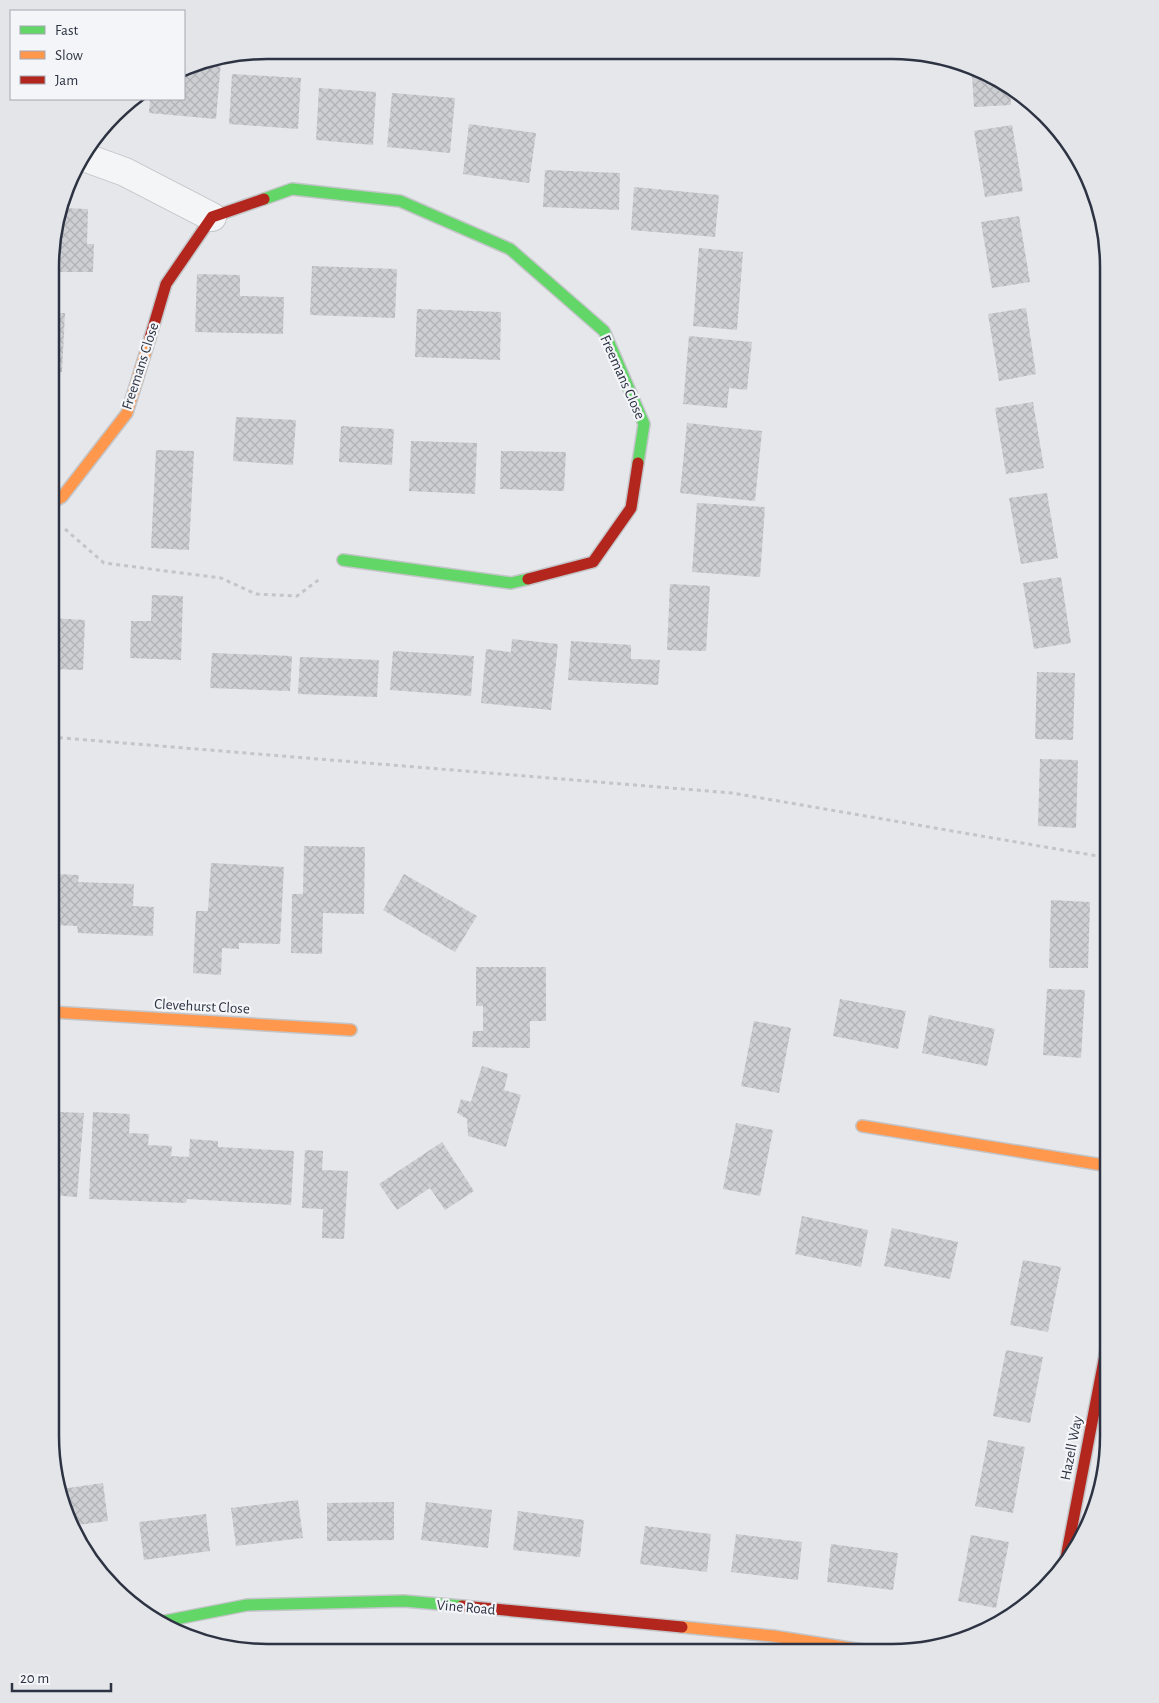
<svg xmlns="http://www.w3.org/2000/svg" width="1159" height="1703" viewBox="0 0 1159 1703" font-family="'Alegreya Sans',sans-serif">
	<style>
		.building { fill: url(#building-cross-hatch) }
		.lines { fill: none; stroke-linecap: round; stroke-linejoin: round }
		.street-casing { stroke: #c3c5c8; stroke-width: 30 }
		.fast-casing { stroke: #c3c5c8; stroke-width: 14 }
		.slow-casing { stroke: #c3c5c8; stroke-width: 14 }
		.jam-casing { stroke: #c3c5c8; stroke-width: 14 }
		.path { stroke: #c4c5c9; stroke-width: 3; stroke-dasharray: 4 4; stroke-linecap: butt }
		.street { stroke: #f4f5f6; stroke-width: 28 }
		.fast { stroke: #63d668; stroke-width: 11 }
		.slow { stroke: #ff974d; stroke-width: 11 }
		.jam { stroke: #b3261e; stroke-width: 11 }
		.labels { text-anchor: middle; stroke-width: 4.5; stroke-linejoin: round; paint-order: stroke }
		.street-label { font-size: 15px; fill: #2d3342; stroke: #f3f5f8 }
		.rim { fill: none; stroke: #2d3342; stroke-width: 2.5 }
	</style>
	<defs>
		<pattern id="building-cross-hatch" width="8" height="8" patternUnits="userSpaceOnUse" patternTransform="scale(1.25)"><rect width="8" height="8" fill="#cdcfd2"/><path d="M0 0l8 8M0 8l8-8" fill="none" stroke="#b0b2b6"/></pattern>
	</defs>
	<rect width="100%" height="100%" fill="#e5e7ea"/>
	<path class="building" d="M208,60L221,61L216,119L149,113L150,99H184V69L197,62Z
		M232,74L301,78L298,129L229,124Z
		M988,74L1010,87L1011,105L974,107L972,75Z
		M319,88L376,92L373,145L316,140Z
		M392,93L455,98L450,153L387,147Z
		M469,124L536,133L529,183L463,174Z
		M1012,125L1023,191L985,197L974,131Z
		M545,170L620,173L619,210L543,207Z
		M634,187L719,195L715,237L631,230Z
		M62,208L88,209L87,244H94L93,272H56L57,240H52V238Z
		M1019,216L1030,282L992,288L981,222Z
		M699,248L743,252L737,330L693,326Z
		M312,266L397,269L395,318L310,315Z
		M197,274L240,275V296L284,297L283,334L195,332Z
		M1026,308L1036,374L999,381L988,314Z
		M417,309L501,312L500,360L415,357Z
		M52,313H65L62,372H52Z
		M689,336L752,342L747,390L729,388L727,408L683,404Z
		M1033,402L1044,468L1006,474L995,408Z
		M236,417L296,420L293,465L233,461Z
		M687,423L762,431L755,501L680,493Z
		M341,426L394,429L392,465L339,462Z
		M411,441L477,443L475,494L409,491Z
		M156,450L194,451L189,550L151,548Z
		M501,451L566,452L564,491L500,489Z
		M1047,493L1058,558L1021,564L1009,498Z
		M697,503L765,507L760,577L692,572Z
		M1061,577L1071,643L1034,649L1023,583Z
		M670,584L710,586L706,651L667,650Z
		M152,595L183,596L181,660L130,658L131,621H151Z
		M51,618L85,620L83,670L51,669Z
		M512,639L558,644L551,710L481,703L486,649L511,652Z
		M571,641L631,645V659L660,660L658,685L568,680Z
		M393,651L474,656L471,696L390,690Z
		M212,653L292,656L290,691L210,688Z
		M300,657L379,660L377,697L298,694Z
		M1037,672L1075,673L1073,740L1035,739Z
		M1040,759L1078,760L1076,828L1038,826Z
		M304,846L365,847L364,914L323,913L322,954L291,953L292,894H303Z
		M211,863L284,867L280,944L239,943V949L222,948L221,975L193,973L196,911H208Z
		M55,874L79,875L78,882L134,884L133,906L154,907L153,936L78,933L77,926L51,925V886H55Z
		M404,874L477,916L455,952L383,910Z
		M1051,900L1090,902L1088,968H1049Z
		M476,967H546V1021H530V1048L472,1047L473,1031H483V1006H476Z
		M1047,989L1085,990L1081,1058L1043,1055Z
		M840,999L906,1011L898,1049L833,1036Z
		M929,1015L995,1029L987,1066L922,1053Z
		M754,1021L791,1028L779,1093L741,1086Z
		M482,1066L508,1074L504,1090L521,1095L506,1147L468,1136L467,1119L457,1113L461,1099L471,1102Z
		M60,1112L84,1113L77,1197L50,1195V1132L58,1133Z
		M93,1112L130,1114L129,1133L149,1134L148,1145L172,1146L171,1156L189,1157L190,1139L218,1141V1147L294,1151L291,1205L187,1199L186,1203L89,1199Z
		M736,1123L773,1130L760,1196L723,1189Z
		M442,1142L474,1191L445,1210L430,1188L397,1210L379,1184Z
		M305,1150L323,1151L322,1170L348,1171L344,1239L322,1238L323,1209L302,1208Z
		M802,1216L868,1230L861,1267L795,1254Z
		M892,1228L958,1242L950,1279L884,1266Z
		M1023,1260L1061,1267L1048,1332L1010,1325Z
		M1006,1350L1043,1357L1030,1423L993,1416Z
		M988,1440L1025,1447L1013,1513L975,1506Z
		M103,1483L108,1521L70,1526L67,1519L61,1489Z
		M298,1500L303,1538L236,1546L231,1508Z
		M394,1502V1540L327,1541V1503Z
		M426,1502L492,1510L488,1548L421,1540Z
		M518,1511L584,1520L580,1557L513,1550Z
		M206,1514L210,1551L144,1560L139,1522Z
		M645,1526L711,1534L707,1572L640,1564Z
		M736,1534L802,1542L798,1580L731,1572Z
		M971,1535L1009,1542L996,1608L958,1601Z
		M831,1544L898,1553L893,1590L827,1582Z"/>
	<g class="lines">
		<g class="street-casing">
			<path id="street" d="M81,156L125,172L212,217"/>
		</g>
		<g class="fast-casing">
			<path id="fast" d="M264,199L292,189L400,201L510,249L604,331L644,424L638,463
				M343,560L511,583L528,579
				M160,1622L247,1605L404,1601L462,1606"/>
		</g>
		<g class="slow-casing">
			<path id="slow" d="M51,503L62,497L127,413L150,338
				M51,1012L351,1030
				M862,1126L1109,1166
				M682,1627L773,1636L882,1653"/>
		</g>
		<g class="jam-casing">
			<path id="jam" d="M150,338L166,284L212,217L264,199
				M528,579L593,562L631,508L638,463
				M1064,1568L1109,1334
				M462,1606L682,1627"/>
		</g>
		<path class="path" d="M65,529L104,563L221,578L256,594L297,596L321,578
			M51,737L732,793L1109,858"/>
		<use href="#street" class="street"/>
		<use href="#fast" class="fast"/>
		<use href="#slow" class="slow"/>
		<use href="#jam" class="jam"/>
	</g>
	<g class="labels">
		<g class="street-label">
			<text transform="translate(140 366) rotate(-72)" y="5">Freemans Close</text>
			<text transform="translate(623 377) rotate(66)" y="5">Freemans Close</text>
			<text transform="translate(202 1006) rotate(3)" y="5">Clevehurst Close</text>
			<text transform="translate(1071 1448) rotate(-79)" y="5">Hazell Way</text>
			<text transform="translate(466 1607) rotate(5)" y="5">Vine Road</text>
		</g>
	</g>
	<path d="M0 0H1159V1703H0ZM267 59H892A208 208 0 0 1 1100 267V1436A208 208 0 0 1 892 1644H267A208 208 0 0 1 59 1436V267A208 208 0 0 1 267 59Z" fill="#e3e5e9" fill-rule="evenodd"/>
	<path class="rim" d="M267 59H892A208 208 0 0 1 1100 267V1436A208 208 0 0 1 892 1644H267A208 208 0 0 1 59 1436V267A208 208 0 0 1 267 59Z"/>
	<rect x="10" y="10" width="175" height="90" fill="#f3f5f8" stroke="#a4a7af"/>
	<rect x="20" y="26" width="25" height="8" fill="#63d668" stroke="#a4a7af"/>
	<text x="55" y="35" font-size="15" fill="#2d3342">Fast</text>
	<rect x="20" y="51" width="25" height="8" fill="#ff974d" stroke="#a4a7af"/>
	<text x="55" y="60" font-size="15" fill="#2d3342">Slow</text>
	<rect x="20" y="76" width="25" height="8" fill="#b3261e" stroke="#a4a7af"/>
	<text x="55" y="85" font-size="15" fill="#2d3342">Jam</text>
	<path d="M12 1683v8h99v-8" fill="none" stroke="#2d3342" stroke-width="2.5"/>
	<text x="20" y="1683" font-size="15" fill="#2d3342" stroke="#f3f5f8" stroke-width="4" paint-order="stroke">20 m</text>
</svg>
